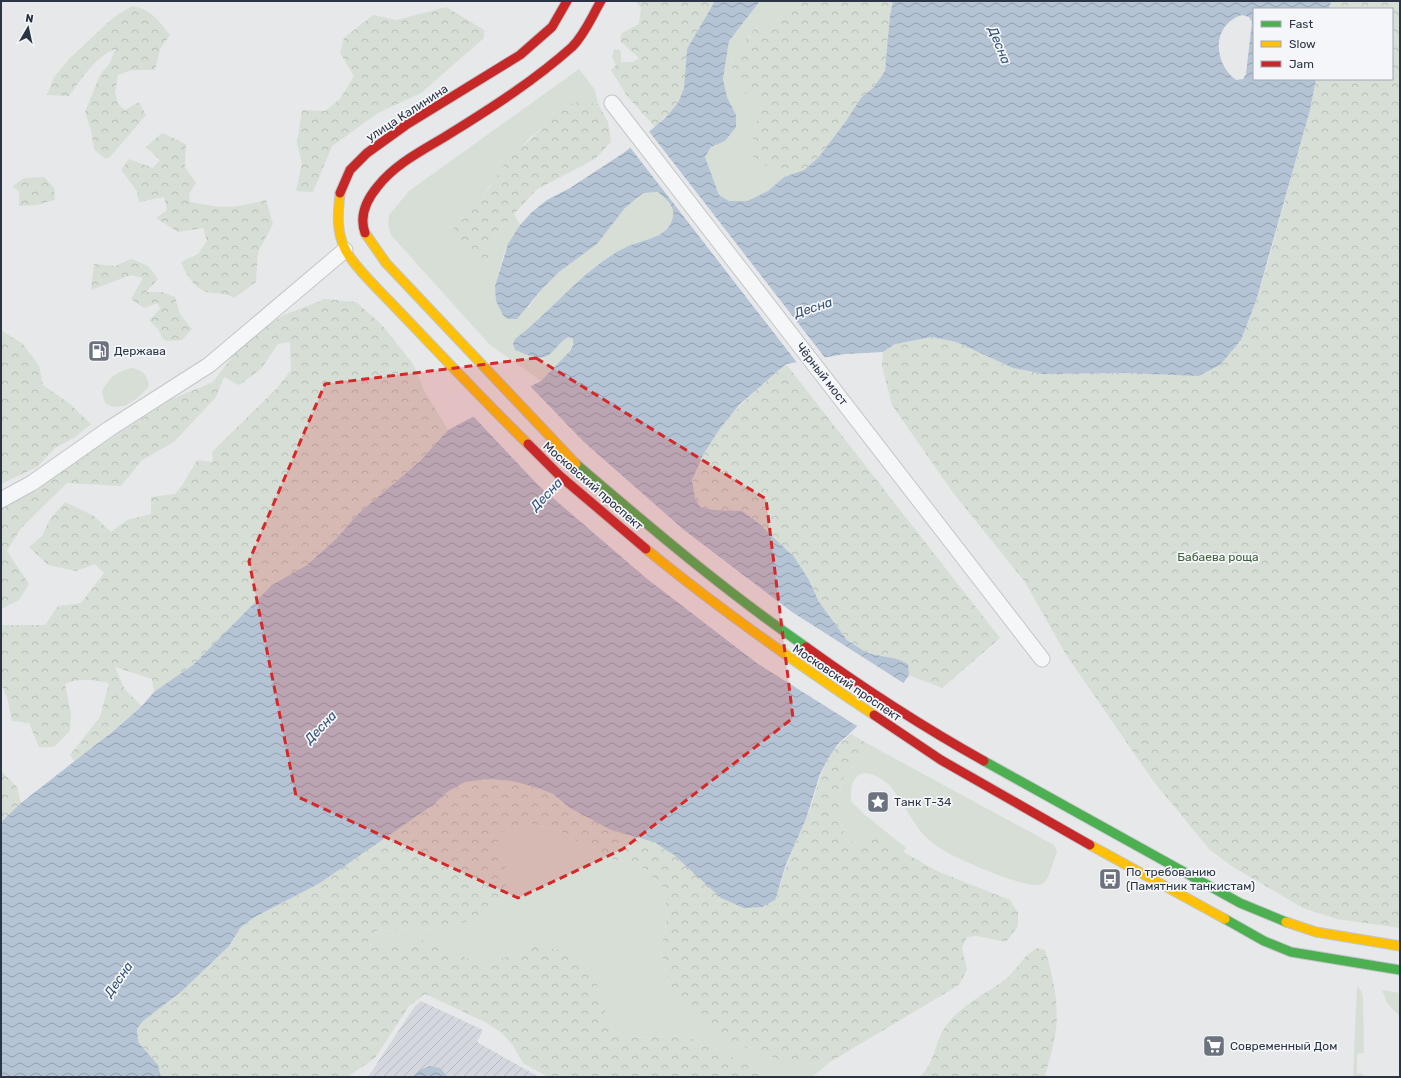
<svg xmlns="http://www.w3.org/2000/svg" width="1401" height="1078" viewBox="0 0 1401 1078" font-family="Rubik,sans-serif">
	<style>
		.industrial { fill: url(#industrial-furrows) }
		.green { fill: #d6ded6 }
		.forest { fill: url(#forest-crowns) }
		.water { fill: url(#water-waves); fill-rule: evenodd }
		.pier { fill: #e6e8ea }
		.lines { fill: none; stroke-linecap: round; stroke-linejoin: round }
		.street-casing { stroke: #c4c6c8; stroke-width: 17 }
		.fast-casing { stroke: #c2c5c8; stroke-width: 11 }
		.slow-casing { stroke: #c2c5c8; stroke-width: 11 }
		.jam-casing { stroke: #c2c5c8; stroke-width: 11 }
		.street { stroke: #f5f6f7; stroke-width: 15 }
		.fast { stroke: #4caf50; stroke-width: 9 }
		.slow { stroke: #ffc107; stroke-width: 9 }
		.jam { stroke: #c62828; stroke-width: 9 }
		.marked { fill: #d62828; fill-opacity: 0.2; stroke: #d62828; stroke-width: 3; stroke-dasharray: 8 5; stroke-linejoin: round }
		.labels { text-anchor: middle; stroke-width: 3.5; stroke-linejoin: round; paint-order: stroke }
		.street-label { font-size: 12px; fill: #2b3445; stroke: #f4f6f9 }
		.poi-label { font-size: 12px; fill: #2b3445; stroke: #f4f6f9; text-anchor: start }
		.park-label { font-size: 12px; fill: #3f6138; stroke: #f4f6f9 }
		.water-label { font-size: 13px; font-style: italic; fill: #34527a; stroke: #f4f6f9 }
	</style>
	<defs>
		<pattern id="industrial-furrows" width="10" height="10" patternUnits="userSpaceOnUse"><rect width="10" height="10" fill="#d4d7dd"/><path d="M-1 1l2-2M0 10L10 0M9 11l2-2" fill="none" stroke="#b6b9bf"/></pattern>
		<pattern id="forest-crowns" width="20" height="18" patternUnits="userSpaceOnUse"><rect width="20" height="18" fill="#d6ded6"/><path d="M2 6a3 3 0 1 1 6 0M12 15a3 3 0 1 1 6 0" fill="none" stroke="#b8bfb9"/></pattern>
		<pattern id="water-waves" width="16" height="10" patternUnits="userSpaceOnUse"><rect width="16" height="10" fill="#b4c4d5"/><path d="M0 5q4-4 8 0t8 0" fill="none" stroke="#93a0af"/></pattern>
	</defs>
	<rect width="100%" height="100%" fill="#e6e8ea"/>
	<path class="industrial" d="M421,1001L483,1030L477,1042L539,1077H368L415,1006Z"/>
	<path class="green" d="M760,1H792C785,19 774,23 756,27L731,59L734,80L744,93L761,96L764,103L753,130V162L768,166L784,177L768,191L747,201H729L719,195L705,157L711,147L725,141L736,115L727,97L723,79L729,41Z
		M579,69L595,90L598,104L580,101L556,109L542,128L529,138L490,185L481,200L461,220L486,261L495,235L514,214L520,225L504,253L495,286L528,308L542,289L559,272L597,244L625,208L643,193L658,192C670,202 678,209 670,225C662,239 637,241 624,248C582,270 552,311 515,339V350C532,355 554,344 569,337L573,339C573,355 551,370 541,381L489,344L391,235L388,225L389,215L409,191Z
		M131,368C143,370 147,374 149,386C138,399 122,414 105,403L102,392C109,377 115,373 131,368Z
		M868,744L1054,845L1057,851C1054,859 1049,881 1042,884C1029,891 957,859 943,850C936,846 929,840 924,835C911,822 898,790 884,781C862,765 849,775 851,801L864,814L906,848L903,852L891,845L863,844L846,841C842,821 834,794 846,774C850,767 862,760 869,753Z
		M526,823L559,830L601,856L640,866L665,889L667,917L661,951L670,986L795,1065L830,1062L812,1077H763L750,1065L693,1039L673,1036L633,1038L617,1034L609,1022L591,966L530,946L485,966L465,959L380,947L371,948L369,938L377,931L435,928L505,864L495,847L502,832Z
		M1357,986L1362,992L1363,1000L1364,1053L1357,1054V1073L1363,1074V1077H1353Z
		M1382,990L1400,993V1017L1387,1003Z"/>
	<path class="forest" d="M636,1H715L687,49L684,88L678,103L655,127L627,96L611,70L616,65L612,57L614,49L621,51V62H633L639,58L620,41L622,33L639,24L641,8Z
		M792,1H893L890,15L885,71L874,87L861,98L846,121L818,158L804,170L784,177L768,166L753,162V130L764,103L761,96L744,93L734,80L731,59L756,27C774,23 785,19 792,1Z
		M1331,1H1400V928L1337,919L1303,908L1233,867L1210,850L1154,782L1065,653L1025,582L954,494L892,405L882,366L883,352L895,344L932,337L956,342L1013,368L1043,374L1127,373L1198,376L1241,340L1256,301L1270,255L1310,110L1316,79H1392V9H1329Z
		M132,6C151,9 159,21 170,35L160,49L155,70H132L118,75L115,92L118,104L125,110L139,102L146,115L110,157L106,159L94,150L91,130L85,112L100,75L110,63L115,49C94,58 82,78 69,96L47,95L54,77L70,58L114,17Z
		M446,7L484,30V38L421,93L378,113L332,146L313,192L296,191L302,163L297,143L302,110L325,111L340,99L354,76L340,53L344,38L373,15L397,20Z
		M580,101L598,104L608,122L611,142L595,159L536,190L495,235L487,261L464,247L451,232L461,220L481,200L506,162L542,128L556,109Z
		M162,133L186,144L185,167L196,183L189,194L190,202C223,209 235,208 266,200L273,224L258,252L256,282L234,298C222,291 214,295 204,291C192,286 186,273 181,262L198,254L207,241L203,228L178,232L156,218L167,210L164,197L139,202L137,191L121,170L129,159L153,168L160,160L146,147Z
		M44,177L54,188L55,200L36,205L19,206V191L12,187L24,178Z
		M132,259L148,266L158,279L146,292H162L175,297L180,314L192,329L182,340L168,341L163,339L158,329L149,320L160,309L158,303L144,308L131,299L143,278L131,275L91,290L94,264L115,266Z
		M325,299L356,302L382,325L413,364L424,390L448,430L419,462L358,514L336,539L307,565L272,585L193,665L154,692L152,679L115,667L125,690L142,706L75,762L70,755L100,717L109,683C94,680 79,677 65,684L71,714L70,731L54,747H39L29,723L12,721L8,701L1,683V627L2,625H45L58,606L81,603L104,573L95,564L76,571L48,565L29,547L42,536L50,519L65,502L94,516L111,532L127,520L151,514V497L175,494L183,484L197,460L213,462L212,452L277,388L291,370L290,342L278,344L261,369L239,385L224,377L216,397L174,442L142,460L121,486L67,483L21,528L7,551L29,584L19,600L1,609V508L24,495L172,399L213,382L235,353L256,333L284,315Z
		M1,330L23,344L39,366L43,385L70,404L91,424L75,437L55,448L37,467L1,484Z
		M786,364L1000,638L942,688L909,675L907,664L883,656L867,653L847,640L819,602L809,580L757,522L726,510H714L700,507C695,499 692,491 693,481C693,476 697,469 699,464C717,422 752,394 786,364Z
		M851,734L868,744L869,753C862,760 850,766 846,774C834,793 842,821 846,841L863,844L873,838L891,845L937,871L1010,900L1018,913V926L1006,942L977,936L967,937L962,948L967,970L959,985L830,1062L795,1065L742,1046L700,1023L670,986L661,951L667,917L665,889L640,866L601,856L559,830L526,823L502,832L495,847L505,864L506,894L494,911L465,922L435,928L377,931L369,938L371,948L423,940L485,966L530,946L569,951L591,966L609,1022L617,1034L633,1038L673,1036L693,1039L750,1065L763,1077H548L523,1063L512,1044L502,1033L485,1022L425,994L409,1006L375,1058L347,1077H161L158,1065L138,1042L137,1029L143,1021L182,991L229,946L240,928L253,918L320,883L433,805L447,792L465,782L488,779L512,781L538,788L553,794L570,808L611,830L654,842L674,855L695,873L780,886C786,863 796,842 806,820C821,784 817,761 851,734Z
		M1,771L17,787L21,803L1,822Z
		M1038,948L1045,950C1054,980 1061,1011 1054,1041C1052,1053 1047,1065 1045,1077H920C935,1062 934,1045 944,1029C958,1005 988,994 1008,977C1019,967 1024,954 1038,948Z"/>
	<path class="water" d="M715,1H760L729,41L723,79L727,97L736,115V127L725,141L711,147L705,157L719,195L729,201H747L768,191L784,177L804,170L818,158L846,121L861,98L874,87L885,71L890,15L893,1H1331L1329,9H1254V79H1316L1310,110L1256,301L1241,340L1220,365L1198,376L1127,373L1043,374L1013,368L956,342L932,337L895,344L883,352L845,354L786,364L740,404L719,430L704,453L692,480L695,498L700,507L714,510L742,511L757,522L794,557L809,580L819,602L847,640L867,653L897,659L908,664L909,675L902,685L838,744L829,757L820,774L806,819L786,864L775,900L762,907L744,908L721,898L674,855L654,842L611,830L570,808L553,794L538,788L512,781L488,779L465,782L447,792L433,805L320,883L253,918L240,928L229,946L182,991L143,1021L137,1029L138,1042L158,1065L161,1077H1V822L21,803L112,732L142,706L154,692L193,665L272,585L307,565L336,539L358,514L419,462L448,430L541,381L570,351L573,345V339L569,337C562,340 558,346 553,351C542,364 527,354 515,350L513,344L515,339C552,311 582,270 624,248C637,241 662,239 670,225C678,209 670,202 658,192L643,193L625,208L597,244L559,272L542,289L517,319H508L503,315L496,301L495,286L508,244L520,225L532,212L547,200L570,188L625,152L664,119L678,103L684,88L687,49ZM1242,15L1249,17L1252,22L1246,74L1243,79L1236,80C1213,63 1211,25 1242,15Z
		M430,1066L440,1068L448,1077H414L420,1070Z"/>
	<path class="pier" d="M648,130L826,359L798,364L629,146Z
		M529,385L584,442L684,530L792,612L905,684L904,686L860,728L758,664L646,578L539,486L472,415Z"/>
	<g class="lines">
		<g class="street-casing">
			<path id="street" d="M612,103L1042,659
				M1,500L32,483L109,429L209,365L345,250"/>
		</g>
		<g class="fast-casing">
			<path id="fast" d="M576,464C651,528 725,591 806,647
				M984,761L1240,903L1286,922
				M1225,919L1264,941L1291,952L1400,970"/>
		</g>
		<g class="slow-casing">
			<path id="slow" d="M340,193C338,212 336,231 345,249C354,267 383,294 397,309C440,354 483,400 528,444
				M365,233L386,263L576,464
				M646,549C719,609 796,663 874,715
				M1090,845L1225,919
				M1286,922L1316,932L1400,946"/>
		</g>
		<g class="jam-casing">
			<path id="jam" d="M340,193L350,170L367,153L406,125L520,55L552,27L567,1
				M365,233C359,216 367,199 378,186C397,162 426,149 451,133C493,107 535,80 572,47C585,34 592,16 601,1
				M528,444L560,476L646,549
				M806,647C863,688 923,727 984,761
				M874,715L941,760L1090,845"/>
		</g>
		<use href="#street" class="street"/>
		<use href="#fast" class="fast"/>
		<use href="#slow" class="slow"/>
		<use href="#jam" class="jam"/>
	</g>
	<path class="marked" d="M536,358L766,499L793,718L623,849L518,898L296,796L249,561L325,384Z"/>
	<defs>
		<g id="fuel-square" transform="scale(1.15)"><rect x="-9" y="-9" width="18" height="18" rx="4" fill="#6c737f" stroke="#f4f6f9"/><path d="M-5.5-6h7V0h2V4h1.3V-2.5L3-4.5l.8-.8L6-3V5H2.5V1h-1V6h-7ZM-4.2-4.7v3.2H.2V-4.7Z" fill="#fff"/></g>
		<g id="sight-square" transform="scale(1.15)"><rect x="-9" y="-9" width="18" height="18" rx="4" fill="#6c737f" stroke="#f4f6f9"/><path d="M0-6L1.8-2.2L6-1.7L2.9 1.2L3.7 5.4L0 3.3L-3.7 5.4L-2.9 1.2L-6-1.7L-1.8-2.2Z" fill="#fff"/></g>
		<g id="bus-square" transform="scale(1.15)"><rect x="-9" y="-9" width="18" height="18" rx="4" fill="#6c737f" stroke="#f4f6f9"/><path d="M-5-6H5V4H4V6H2V4H-2V6H-4V4H-5ZM-3.5-4V0h7V-4ZM-3.5 1.2v1.5H-2V1.2ZM2 1.2v1.5H3.5V1.2Z" fill="#fff"/></g>
		<g id="supermarket-square" transform="scale(1.15)"><rect x="-9" y="-9" width="18" height="18" rx="4" fill="#6c737f" stroke="#f4f6f9"/><path d="M-6-5.5h2.5l.6 2H6L4.5 2H-2.5L-4.4-4H-6ZM-1.5 3.2a1.3 1.3 0 1 0 .1 0ZM3 3.2a1.3 1.3 0 1 0 .1 0Z" fill="#fff"/></g>
	</defs>
	<g fill-rule="evenodd">
		<use href="#fuel-square" x="99" y="351"/>
		<use href="#sight-square" x="878" y="802"/>
		<use href="#bus-square" x="1110" y="879"/>
		<use href="#supermarket-square" x="1214" y="1046"/>
	</g>
	<g class="labels">
		<g class="street-label">
			<text transform="translate(407 113) rotate(-33)" y="4">улица Калинина</text>
			<text transform="translate(822 374) rotate(52)" y="4">Чёрный мост</text>
			<text transform="translate(593 486) rotate(41)" y="4">Московский проспект</text>
			<text transform="translate(847 683) rotate(34)" y="4">Московский проспект</text>
		</g>
		<g class="poi-label">
			<text x="114" y="355">Держава</text>
			<text x="894" y="806">Танк Т-34</text>
			<text x="1126" y="876">По требованию<tspan x="1126" dy="14">(Памятник танкистам)</tspan></text>
			<text x="1230" y="1050">Современный Дом</text>
		</g>
		<g class="park-label">
			<text x="1218" y="561">Бабаева роща</text>
		</g>
		<g class="water-label">
			<text transform="translate(1000 45) rotate(68)" y="5">Десна</text>
			<text transform="translate(813 307) rotate(-18)" y="5">Десна</text>
			<text transform="translate(546 494) rotate(-46)" y="5">Десна</text>
			<text transform="translate(320 727) rotate(-46)" y="5">Десна</text>
			<text transform="translate(118 979) rotate(-55)" y="5">Десна</text>
		</g>
	</g>
	<rect width="1401" height="1078" fill="none" stroke="#2b3445" stroke-width="4"/>
	<rect x="1253" y="8" width="140" height="72" fill="#f4f6f9" stroke="#a4a8b1"/>
	<rect x="1261" y="21" width="20" height="6" fill="#4caf50" stroke="#a4a8b1"/>
	<text x="1289" y="28" font-size="12" fill="#2b3445">Fast</text>
	<rect x="1261" y="41" width="20" height="6" fill="#ffc107" stroke="#a4a8b1"/>
	<text x="1289" y="48" font-size="12" fill="#2b3445">Slow</text>
	<rect x="1261" y="61" width="20" height="6" fill="#c62828" stroke="#a4a8b1"/>
	<text x="1289" y="68" font-size="12" fill="#2b3445">Jam</text>
	<g transform="translate(28 28) rotate(9)" stroke="#f4f6f9" stroke-width="3" paint-order="stroke">
	<path d="M0-3L7 15L0 10L-7 15Z" fill="#2b3445"/>
	<text y="-6" font-size="11" font-weight="bold" text-anchor="middle" fill="#2b3445">N</text>
	</g>
</svg>
